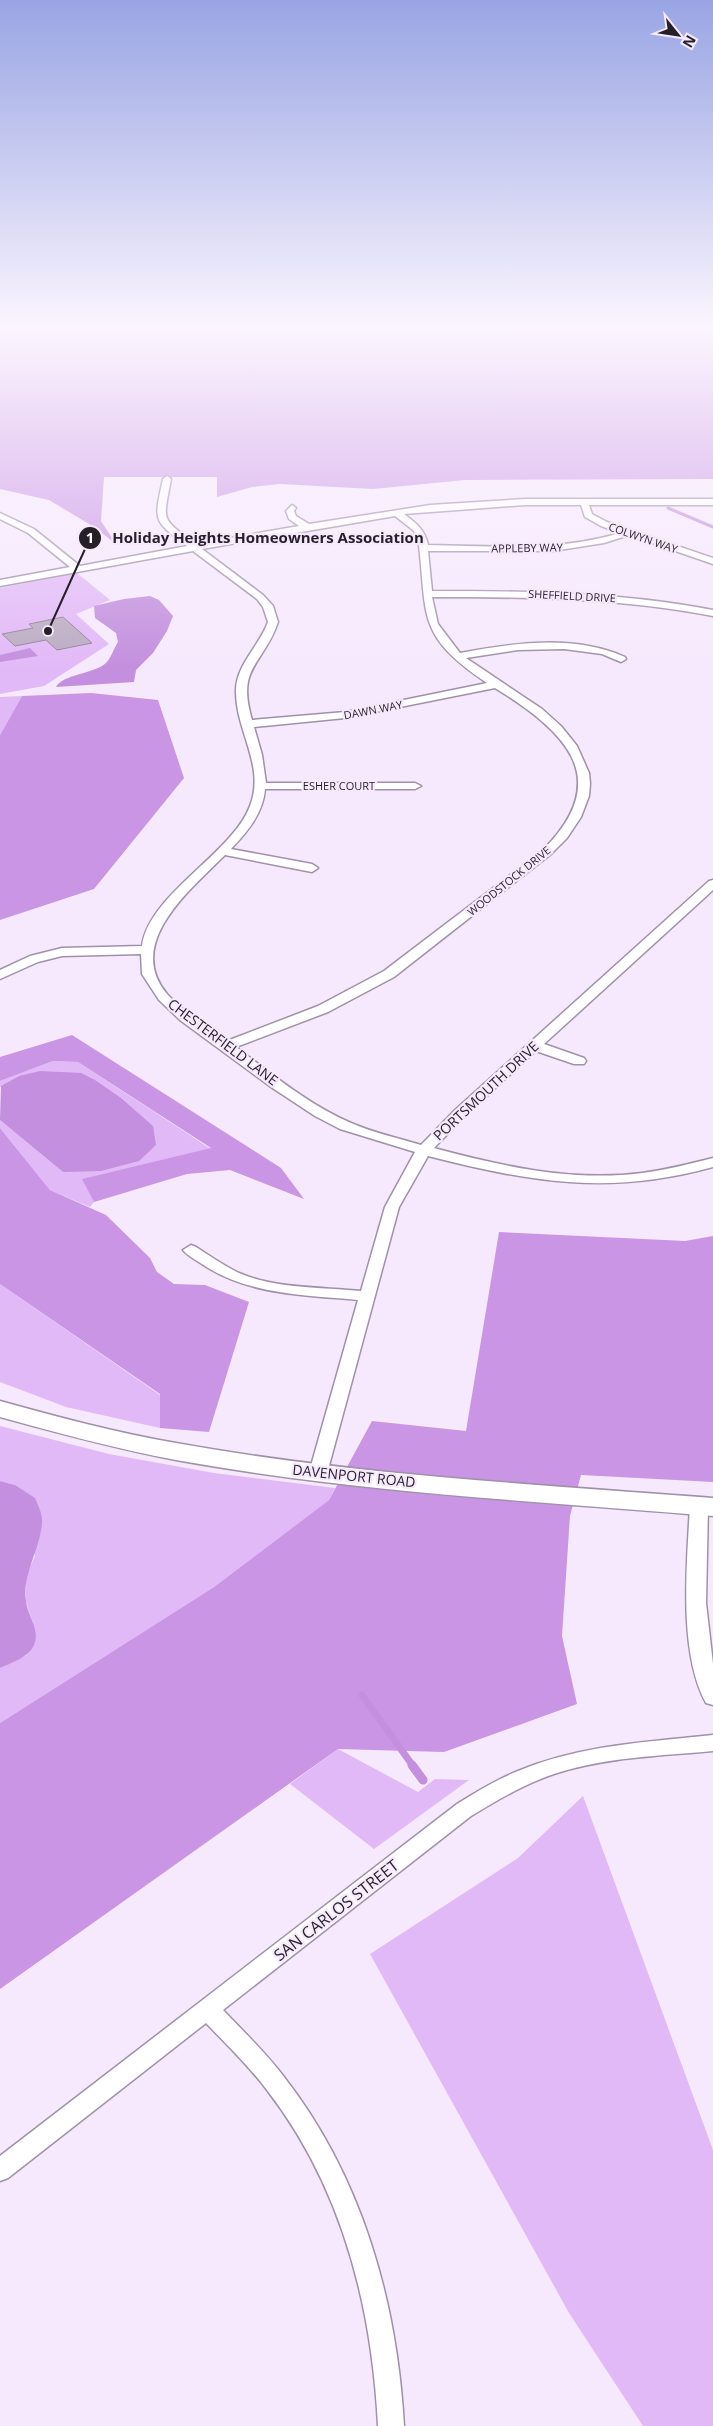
<svg xmlns="http://www.w3.org/2000/svg" width="713" height="2426" viewBox="0 0 713 2426" font-family="'Open Sans',sans-serif">
	<style>
		.green { fill: #e2b9f7 }
		.forest { fill: #ca95e5 }
		.water { fill: #c38fde }
		.lines { fill: none; stroke-linecap: round; stroke-linejoin: round }
		.stream-far2 { stroke: #c38fde; stroke-width: 3 }
		.stream-far1 { stroke: #c38fde; stroke-width: 7 }
		.stream { stroke: #c38fde; stroke-width: 9 }
		.building { fill: #bbabc3; stroke: #92839a }
		.street-casing { stroke: #a091a9; stroke-width: 3 }
		.secondary-casing { stroke: #a091a9; stroke-width: 3 }
		.street { fill: #fff; fill-rule: evenodd }
		.secondary { fill: #fff; fill-rule: evenodd }
		.labels { text-anchor: middle; stroke-width: 4.5; stroke-linejoin: round; paint-order: stroke }
		.far-street-label { font-size: 11px; fill: #251f28; stroke: #f6e9fd }
		.street-label { font-size: 14px; fill: #251f28; stroke: #f6e9fd }
		.near-street-label { font-size: 16px; fill: #251f28; stroke: #f6e9fd }
		.leader { fill: none; stroke: #251f28; stroke-width: 2 }
		.callout-dot { fill: #251f28; stroke: #f6e9fd; stroke-width: 2 }
		.mark-label { font-size: 15px; text-anchor: middle; font-weight: bold; fill: #fff }
		.callout-label { font-size: 15px; text-anchor: middle; font-weight: bold; fill: #251f28; stroke: #f6e9fd; stroke-width: 4.5; stroke-linejoin: round; paint-order: stroke }
	</style>
	<rect width="100%" height="100%" fill="#f6e9fd"/>
	<path class="green" d="M77,573L110,600L76,614L109,644L44,686L0,694V588Z
		M22,696L0,735V697Z
		M53,1061L78,1062L211,1149L83,1179L94,1202L90,1207L50,1190L0,1128V1120L63,1172L19,1076L0,1087V1081Z
		M0,1284L160,1395V1428L66,1407L0,1382Z
		M0,1426L109,1454L214,1473L335,1488L329,1500L214,1587L0,1723V1668L27,1655L33,1623L26,1602V1576L35,1556L15,1485L0,1481Z
		M338,1749L418,1792L435,1779L469,1780L374,1849L290,1784Z
		M583,1796L713,2150V2426H643L569,2313L370,1954L518,1858Z"/>
	<path class="forest" d="M0,330H713V479L465,480L373,489L280,484L252,487L217,497V477H104L101,521L116,544L94,527L49,500L0,489Z
		M91,693L158,700L184,778L94,889L0,920V735L22,696Z
		M72,1035L281,1168L304,1199L230,1170L187,1174L94,1202L82,1179L211,1148L78,1062L53,1061L0,1081V1057Z
		M0,1128L50,1190L106,1215L150,1258L157,1272L174,1284L205,1285L249,1302L209,1432L160,1428V1394L0,1284Z
		M499,1232L685,1241L713,1236V1482L581,1475L570,1516L562,1636L577,1704L444,1752L338,1749L0,1989V1723L214,1587L329,1500L372,1421L466,1431Z"/>
	<path class="water" d="M150,596L159,600L173,616L167,631L153,653L136,670L134,682L56,687C63,674 94,674 106,663C111,658 114,648 118,642L116,633L95,618L94,606L124,599Z
		M30,648L38,656L0,662V655Z
		M40,1071L81,1073L95,1080L121,1098L153,1126L156,1145L139,1161L101,1171L63,1172L0,1120L1,1086L19,1076Z
		M0,1481L15,1485L35,1498C38,1505 43,1515 42,1523C40,1550 22,1574 26,1601C27,1614 39,1628 35,1642C31,1657 13,1662 0,1668Z"/>
	<g class="lines">
		<path class="stream-far2" d="M668,508L713,527"/>
		<path class="stream-far1" d="M362,1695L413,1766"/>
		<path class="stream" d="M412,1765L423,1780"/>
	</g>
	<path class="building" d="M63,617L92,643L57,650L46,640L15,646L2,634L33,628L29,624Z"/>
	<g class="lines">
		<g class="street-casing">
			<path id="street" d="M167,476L171,479C163,523 160,517 196,544L299,526L289,519L286,511L292,505L296,508L294,511L296,516L309,524L430,505L525,499H713V505H589L592,514L607,522L713,558V564L629,535L604,543L553,551H428L432,591C527,591 620,592 713,610V616C620,598 527,597 432,597L438,624L460,653C514,643 573,634 625,657L626,659L621,662L602,654L564,649L518,650L466,658L542,709L561,726L577,746L589,773L590,784L589,796L581,817L567,838L551,854L394,977L328,1012L236,1047C273,1075 309,1105 351,1123C374,1133 398,1138 421,1145L455,1110L709,881L713,880V890L544,1044L584,1058L586,1061L584,1064H574L536,1051L465,1116L434,1148C501,1166 572,1182 642,1173C666,1170 689,1164 713,1158V1167C609,1196 530,1182 428,1156L399,1207L327,1473L324,1477L318,1479L312,1477L309,1473L358,1300C304,1295 248,1295 202,1264C196,1260 188,1256 183,1250L191,1245L196,1247C210,1256 224,1266 239,1273C276,1289 322,1287 361,1291L385,1207L415,1152L340,1129L315,1116L271,1087L180,1020L159,1000L142,974L141,954L62,956L38,962L0,979V970L30,956L62,948L142,946C149,894 232,854 250,806C266,766 235,730 236,690C236,665 260,645 268,622L263,607L257,599L193,551L0,586V580L70,567L28,533L0,519V513L34,529L80,566L187,546C152,520 154,521 163,479ZM525,505H581L585,517L601,526L620,533C558,552 492,546 428,545C425,530 416,523 404,514ZM395,516L413,530L418,537C428,615 414,634 487,683L345,712L252,720C236,666 263,666 278,622L273,606L263,595L202,549ZM495,688C563,730 616,777 543,850L384,971L318,1006L227,1041C207,1026 184,1013 167,994C124,943 191,889 225,855L312,872L318,868L312,864L231,849C247,832 263,814 265,789H415L421,786L415,783H266L262,755L254,727L345,718Z
				M699,1500L705,1502L708,1506L706,1603L713,1664V1705L706,1703C678,1652 687,1563 690,1506L693,1502Z
				M713,1735V1751C661,1756 607,1757 557,1773C526,1783 499,1799 471,1816L223,2010C244,2032 266,2053 284,2077C362,2177 397,2301 404,2426H378C372,2306 342,2187 267,2090C249,2066 227,2045 206,2023L8,2178L0,2181V2156L457,1804C476,1792 496,1780 518,1771C580,1745 647,1742 713,1735Z"/>
		</g>
		<g class="secondary-casing">
			<path id="secondary" d="M0,1401C58,1417 117,1433 176,1443C353,1475 534,1484 713,1498V1516C534,1501 353,1492 176,1460C117,1449 58,1433 0,1417Z"/>
		</g>
		<use href="#street" class="street"/>
		<use href="#secondary" class="secondary"/>
	</g>
	<linearGradient id="sky" x2="0" y2="1"><stop stop-color="#99a5e4"/><stop offset="0.49" stop-color="#fbf5fe"/><stop offset="1" stop-color="#fbf5fe" stop-opacity="0"/></linearGradient>
	<rect width="713" height="670" fill="url(#sky)"/>
	<g class="labels">
		<g class="far-street-label">
			<text transform="translate(643 538) rotate(19)" y="4">COLWYN WAY</text>
			<text transform="translate(527 548) rotate(-1)" y="4">APPLEBY WAY</text>
			<text transform="translate(572 596) rotate(3)" y="4">SHEFFIELD DRIVE</text>
			<text transform="translate(373 710) rotate(-11)" y="4">DAWN WAY</text>
			<text x="339" y="790">ESHER COURT</text>
			<text transform="translate(509 881) rotate(-39)" y="4">WOODSTOCK DRIVE</text>
		</g>
		<g class="street-label">
			<text transform="translate(223 1042) rotate(37)" y="5">CHESTERFIELD LANE</text>
			<text transform="translate(486 1091) rotate(-43)" y="5">PORTSMOUTH DRIVE</text>
			<text transform="translate(354 1476) rotate(6)" y="5">DAVENPORT ROAD</text>
		</g>
		<g class="near-street-label">
			<text transform="translate(336 1910) rotate(-38)" y="6">SAN CARLOS STREET</text>
		</g>
	</g>
	<path class="leader" d="M48 631L90 538"/>
	<g class="callout-dot">
		<circle cx="48" cy="631" r="5"/>
		<circle cx="90" cy="538" r="12"/>
	</g>
	<g class="mark-label">
		<text x="90" y="543">1</text>
	</g>
	<g class="callout-label">
		<text x="268" y="543">Holiday Heights Homeowners Association</text>
	</g>
	<g transform="translate(678 35) rotate(120)" stroke="#f6e9fd" stroke-width="4" paint-order="stroke">
	<path d="M0-4L9 19L0 12L-9 19Z" fill="#251f28"/>
	<text y="-8" font-size="14" font-weight="bold" text-anchor="middle" fill="#251f28">N</text>
	</g>
</svg>
